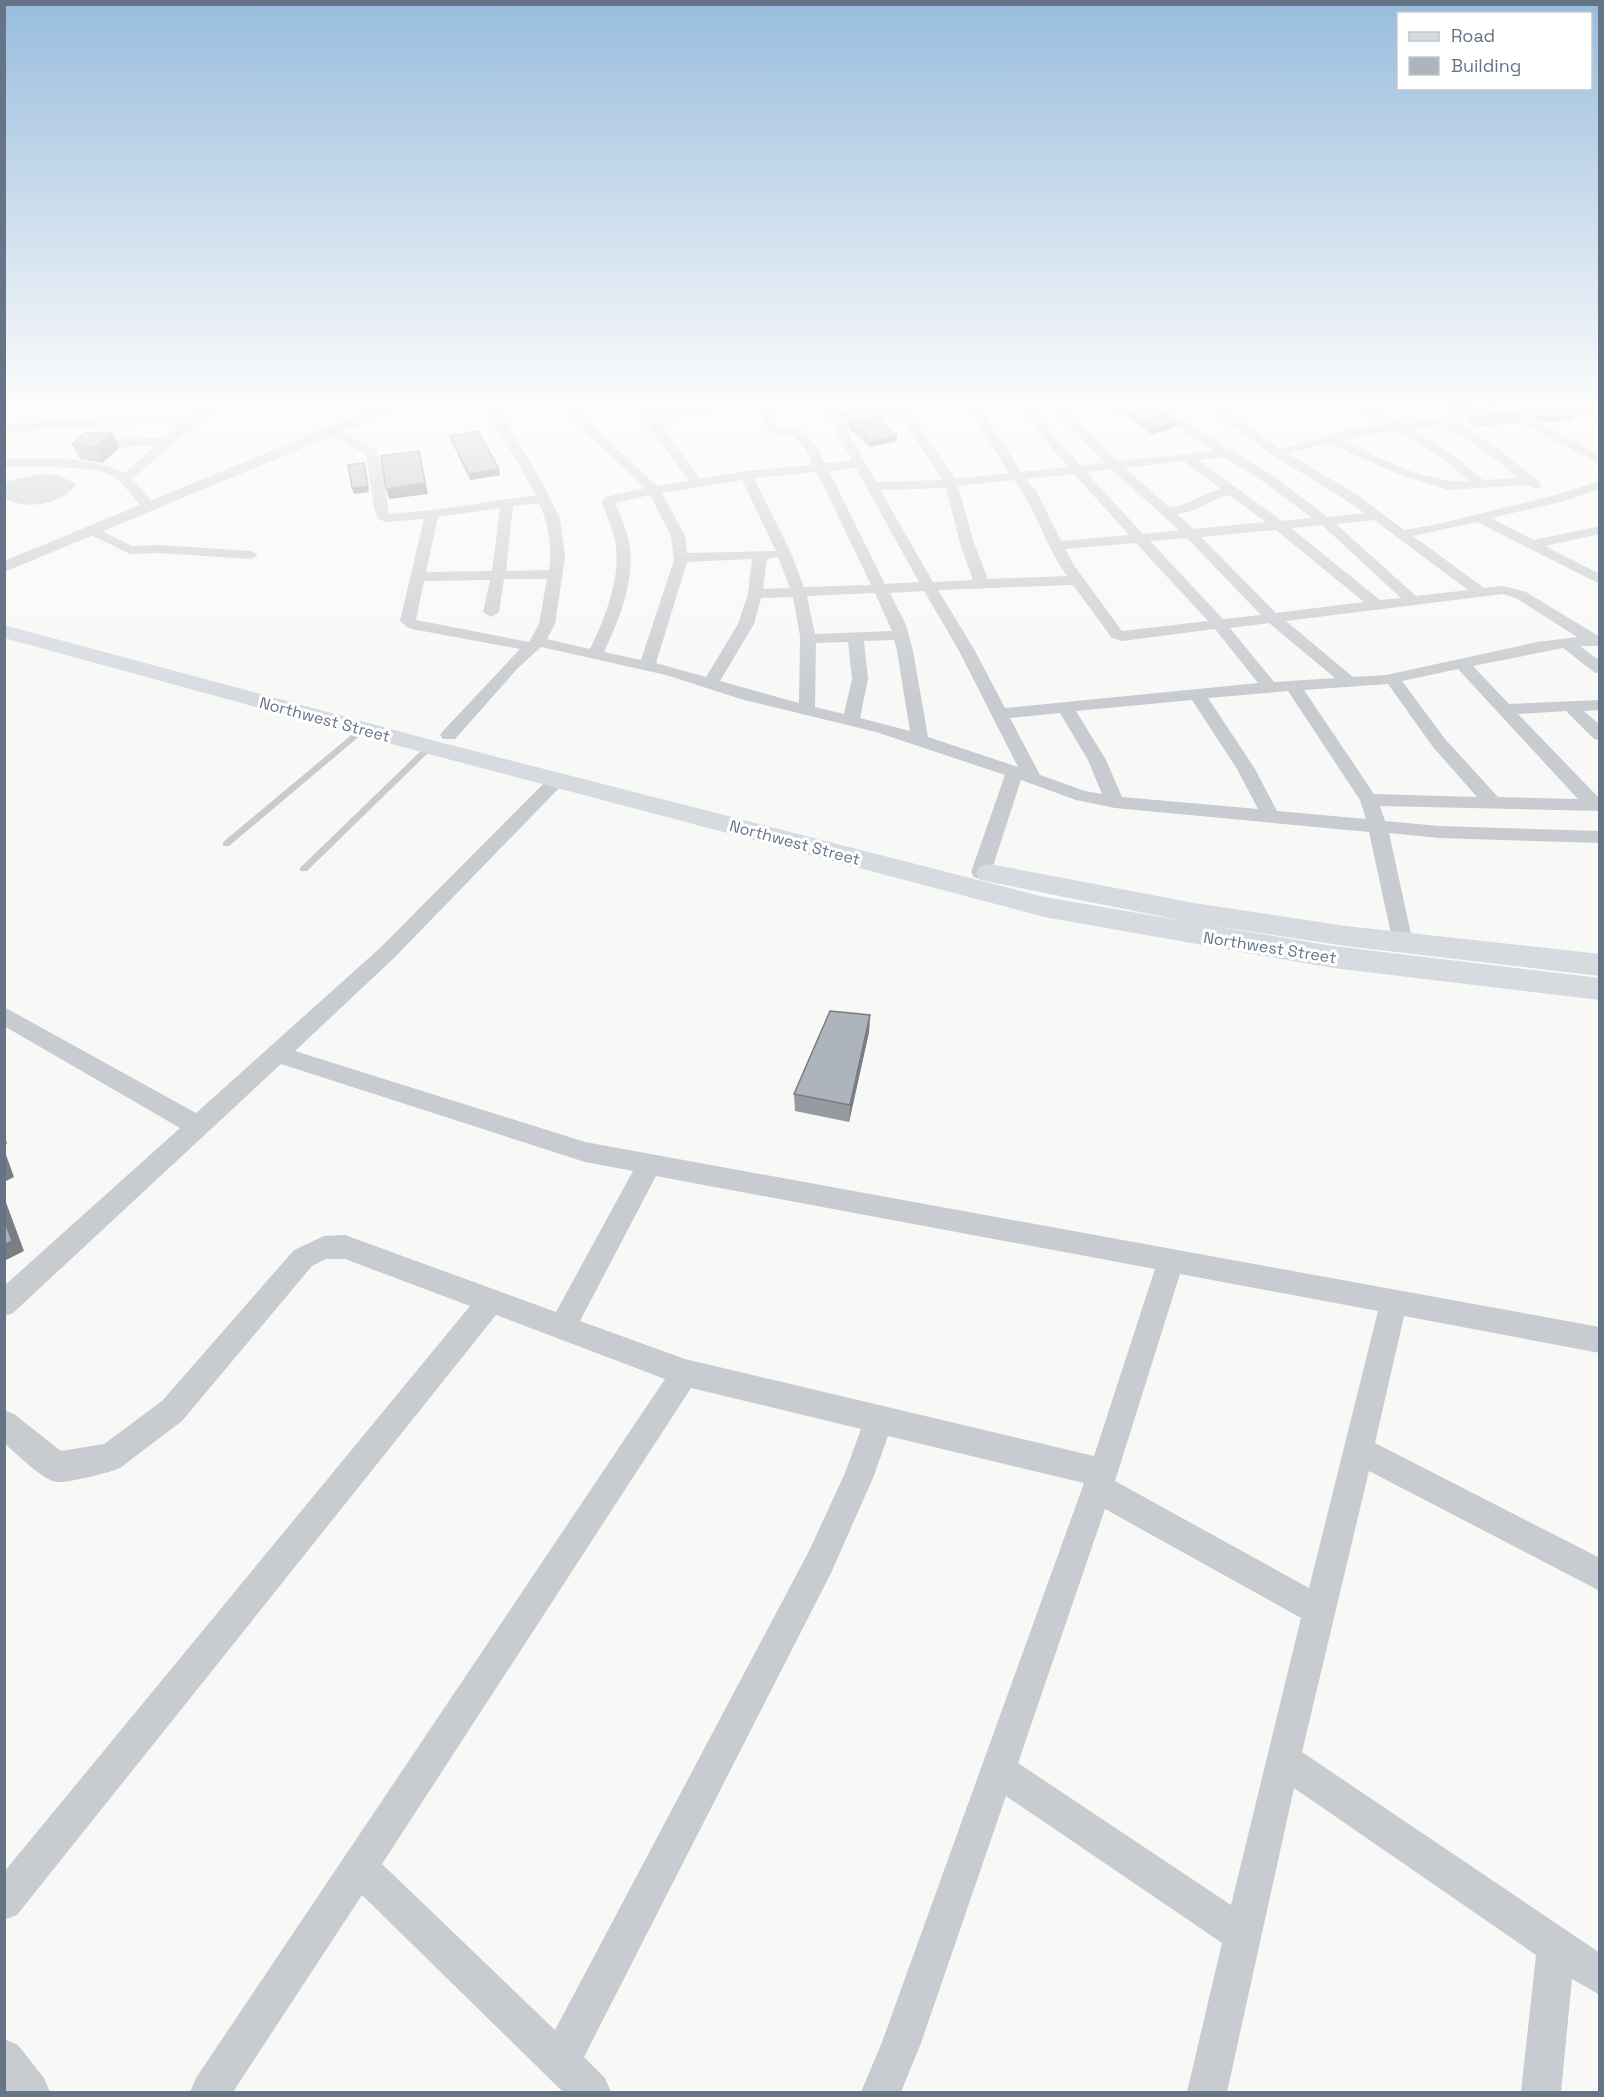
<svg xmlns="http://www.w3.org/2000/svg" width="1604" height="2097" viewBox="0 0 1604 2097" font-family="'Space Grotesk',sans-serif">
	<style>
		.water { fill: #c1c9cf }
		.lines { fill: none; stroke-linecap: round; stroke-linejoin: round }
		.service { fill: #c8cbcf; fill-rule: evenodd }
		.minor { fill: #c8cbcf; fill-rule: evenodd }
		.tertiary { fill: #c8cbcf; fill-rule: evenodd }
		.secondary { fill: #d6dbe0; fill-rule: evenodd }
		.wall { fill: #969ba2 }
		.shaded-wall { fill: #7a7e84 }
		.building { fill: #aeb4bc; stroke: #7a7e84; stroke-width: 1.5 }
		.labels { text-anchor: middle; stroke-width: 6; stroke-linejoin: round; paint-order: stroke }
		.street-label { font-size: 16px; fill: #667488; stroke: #fff }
	</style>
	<rect width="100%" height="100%" fill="#f8f9f6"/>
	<path class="water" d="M40,474L59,476L77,484C61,505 28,510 5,499V482Z"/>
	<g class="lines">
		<path class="service" d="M361,727H367L368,729L229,846H223V842Z
			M427,745H433L434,747L307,871H301L299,869L301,867Z"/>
		<path class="minor" d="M209,405H223L194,425L132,479L151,500L153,503L151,506H141C133,497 125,486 116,478C100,464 28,467 4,467V459C43,459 89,455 125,473L155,446L86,448L80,444L86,440L164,438L183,422L67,427L4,433V425L67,419L194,415Z
			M386,405H404L377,415L371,411Z
			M484,405H496L543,484L560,519L565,557L555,624L547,639L590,649C605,618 620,581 616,546C614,531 607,516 601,502L605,497L645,488L558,405H570L657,486L689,481L633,405H645L652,414L713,405L715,409L710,412L657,420L700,479L746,471L813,465L806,450L794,436L772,434L754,405H766L780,428L802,430L816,446L825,463L852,461L822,405H834L841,419L896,412L892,405H939L937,407L909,412L955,479L1009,473L967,405H979L1021,472L1068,467L1016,405H1028L1080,465L1105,463L1050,405H1062L1117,461L1214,451L1142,405H1156L1274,476L1327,517L1364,513L1343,498L1274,456L1204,405H1217L1280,449L1357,428L1385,425L1354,405C1377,405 1379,416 1397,422C1410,426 1475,410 1491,406L1490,405H1504L1600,455V464L1500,412L1455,421L1498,449L1540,482L1541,485L1540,488L1535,489L1527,485L1448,490L1393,472L1328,443L1288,454L1353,492L1404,530L1438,524L1552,496L1600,481V489L1561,502L1491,518L1534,540L1600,526V534L1545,546L1600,574V584L1477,522L1413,536L1484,588L1503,586L1526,592L1600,637V646H1580L1600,661V674L1594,672L1563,648L1473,666L1509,704L1600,700V710L1584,711L1600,725V740L1594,739L1566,711L1518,714L1600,799V811L1380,806L1385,821L1439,826L1600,831V843L1439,838L1389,833L1413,943L1410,948L1403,950L1396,948L1393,943L1369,832L1115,808L1076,800L1021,780L991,872L988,877L981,879L974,877L971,872L1005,775L876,732L744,700L666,675L541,647L518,668L455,739H443L440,735L443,731L520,649L412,629L407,627L400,621L424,519L386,522L378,519L374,508L366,454L323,432L329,428L333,429L375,449L382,467L389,514L441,509L536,495ZM901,418L943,480L876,482L845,426ZM1443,424L1490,455L1518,478L1483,480L1451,453L1409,429ZM1395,430L1443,459L1469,481C1425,484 1380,457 1341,440ZM1224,457L1264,482L1312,518L1282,521L1198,460ZM1184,461L1221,489C1200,494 1192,505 1169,507L1125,468ZM856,468L919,582L885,584L829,471ZM1111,469L1179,530H1180L1143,534L1086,472ZM817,472L871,585L804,587L791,553L754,478ZM1074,474L1129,535L1061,541L1037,492L1026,479ZM742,480L776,551L687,553L685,536L662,493ZM1014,480C1037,510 1045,546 1067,576L988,579L974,543L958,486ZM946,488L960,543L973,580L933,582L880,490ZM650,495L671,536L674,560L641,660L604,652C619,620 636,579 629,543C627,529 620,516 615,503ZM1229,495L1266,522L1194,529L1177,514C1199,512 1209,499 1229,495ZM539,503C548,523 553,547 549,570L506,571L513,506ZM500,508L492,571L426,572L438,517ZM1374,520L1468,590L1416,596L1336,524ZM1322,525L1401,598L1380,600L1291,528ZM1276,530L1364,602L1276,613L1201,537ZM1187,538L1261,615L1223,619L1150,541ZM1136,543L1208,621L1122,631L1073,564L1065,549ZM778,557L790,588L763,589L767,559ZM752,559L748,594L738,624L706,677L656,663L687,562ZM504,579H547L539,624L529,642L416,620L424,581L490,580L483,612L491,617L499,612ZM1073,585L1112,638L1122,641L1215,629L1258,683L1005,708L974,649L938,590ZM924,591L958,649L1018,767L928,737L913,651L906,625L890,593ZM875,593L892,631L815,634L807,596ZM1503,594L1516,598L1577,637L1537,642L1386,675L1353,677L1286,621ZM793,597L800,636L799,703L720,681L754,624L761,598ZM1269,623L1335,678L1274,682L1230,628ZM894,640L897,651L910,731L860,718L868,679L864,641ZM848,642L852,679L844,714L815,707L816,643ZM1458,669L1578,799L1498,797L1445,739L1402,681ZM1388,684L1433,747L1477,797L1374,794L1304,690ZM1288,691L1360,800L1366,819L1277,811L1255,769L1208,698ZM1192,700L1237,769L1258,809L1122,797L1106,760L1076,711ZM1060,713L1088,760L1102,794L1085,791L1040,775L1010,718Z
			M1567,405H1581L1600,414V422Z
			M94,527L132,546L159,545L251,551L258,555L251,559L159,553L130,554L89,534L87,531Z
			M557,774L563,776L566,780L563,784L394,958L295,1051L585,1142L1600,1327V1353L1404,1316L1375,1443L1600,1558V1591L1369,1471L1302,1752L1600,1953V1995L1572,1979L1561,2092H1521L1536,1955L1294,1788L1227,2092H1187L1222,1943L1006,1796L921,2043L901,2092H861L882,2042L1084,1483L888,1436L873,1478L831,1573L584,2057L605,2078L611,2092H563L362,1895L233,2092H190L196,2078L665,1379L496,1315L17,1915L4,1920V1872L470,1306L345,1259H326L312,1266L182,1421L120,1468C109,1473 68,1483 57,1482C42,1480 16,1453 4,1443V1410L14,1414L61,1451L104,1444L162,1401L294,1250L324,1236L345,1235L556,1312L633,1171L585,1162L281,1064L13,1313L4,1316V1286L180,1128L4,1026V1007L196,1113L380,948L551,776ZM656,1176L1155,1269L1094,1456L685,1359L580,1321ZM1180,1274L1378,1311L1309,1588L1115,1481ZM691,1388L861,1429L845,1473L809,1551L555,2030L382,1864ZM1105,1509L1301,1618L1231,1905L1018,1763Z
			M4,2039L18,2045L44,2078L50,2092H5Z"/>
		<path class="tertiary" d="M375,405H392L366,422L4,572V561L356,416Z"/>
		<path class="secondary" d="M4,625L439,742L1044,897L1190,922L980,880L976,873L980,866L990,864L1194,903L1346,926L1600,954V976L1346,946L1201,924L1333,946L1600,978V1000L1333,968L1044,917L421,752L4,638Z"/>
	</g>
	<path class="wall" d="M836,405H866L869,413L842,417Z
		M1110,405H1146L1174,428L1151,434Z
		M1440,405H1488L1454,413Z
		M1531,405H1570L1577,409L1572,420L1542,422L1527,414Z
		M1472,410L1522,413L1517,423L1477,426L1468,421Z
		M849,423L897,441L870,447L849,428Z
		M112,433L119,448L102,463L80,459L72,444Z
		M450,436L500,475L470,480L451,441Z
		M870,1015L869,1032L849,1122L795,1111L794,1094Z"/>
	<path class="shaded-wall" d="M1457,405H1488L1454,413Z
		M869,408V413L842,417V411Z
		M1176,423L1174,428L1151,434L1153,428Z
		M112,433L119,448L102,463L95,447Z
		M897,436V441L870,447V442Z
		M419,451L428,494L389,499L386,489Z
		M364,463L369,492L354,494L352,488Z
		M499,469L500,475L470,480L469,474Z
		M870,1015L869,1032L849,1122L850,1105Z
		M4,1132L7,1144L4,1145Z
		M4,1149L14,1177L4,1182Z
		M4,1197L24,1251L4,1261Z"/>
	<path class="building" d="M839,405H866L869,408L842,411Z
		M1118,405H1146L1176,423L1153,428Z
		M1501,405H1506L1522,413L1481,416L1472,410Z
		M1534,405H1570L1577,409L1547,411Z
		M879,418L897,436L870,442L849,423Z
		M478,431L499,469L469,474L450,436Z
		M85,433H112L95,447L72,444Z
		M419,451L425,483L386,489L381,456Z
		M364,463L368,486L352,488L348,465Z
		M830,1011L870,1015L850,1105L794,1094Z
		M4,1219L12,1241L4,1245Z"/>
	<linearGradient id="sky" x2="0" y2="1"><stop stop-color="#98bcde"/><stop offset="0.58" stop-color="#fcfcfb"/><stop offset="1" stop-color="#fcfcfb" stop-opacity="0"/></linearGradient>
	<rect width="1604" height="698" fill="url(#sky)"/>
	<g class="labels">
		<g class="street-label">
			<text transform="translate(325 719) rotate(15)" y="6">Northwest Street</text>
			<text transform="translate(795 842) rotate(15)" y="6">Northwest Street</text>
			<text transform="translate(1270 947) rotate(9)" y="6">Northwest Street</text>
		</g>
	</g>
	<rect width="1604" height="2097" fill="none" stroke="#667488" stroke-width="12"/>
	<rect x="1397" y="12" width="195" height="78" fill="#ffffff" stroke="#c2c7cf" stroke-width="1.5"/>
	<rect x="1409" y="32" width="30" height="9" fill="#d6dbe0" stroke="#c2c7cf" stroke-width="1.5"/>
	<text x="1451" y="42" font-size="18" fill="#667488">Road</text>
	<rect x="1409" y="57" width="30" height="18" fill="#aeb4bc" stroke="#c2c7cf" stroke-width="1.5"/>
	<text x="1451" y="72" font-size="18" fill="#667488">Building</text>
</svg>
